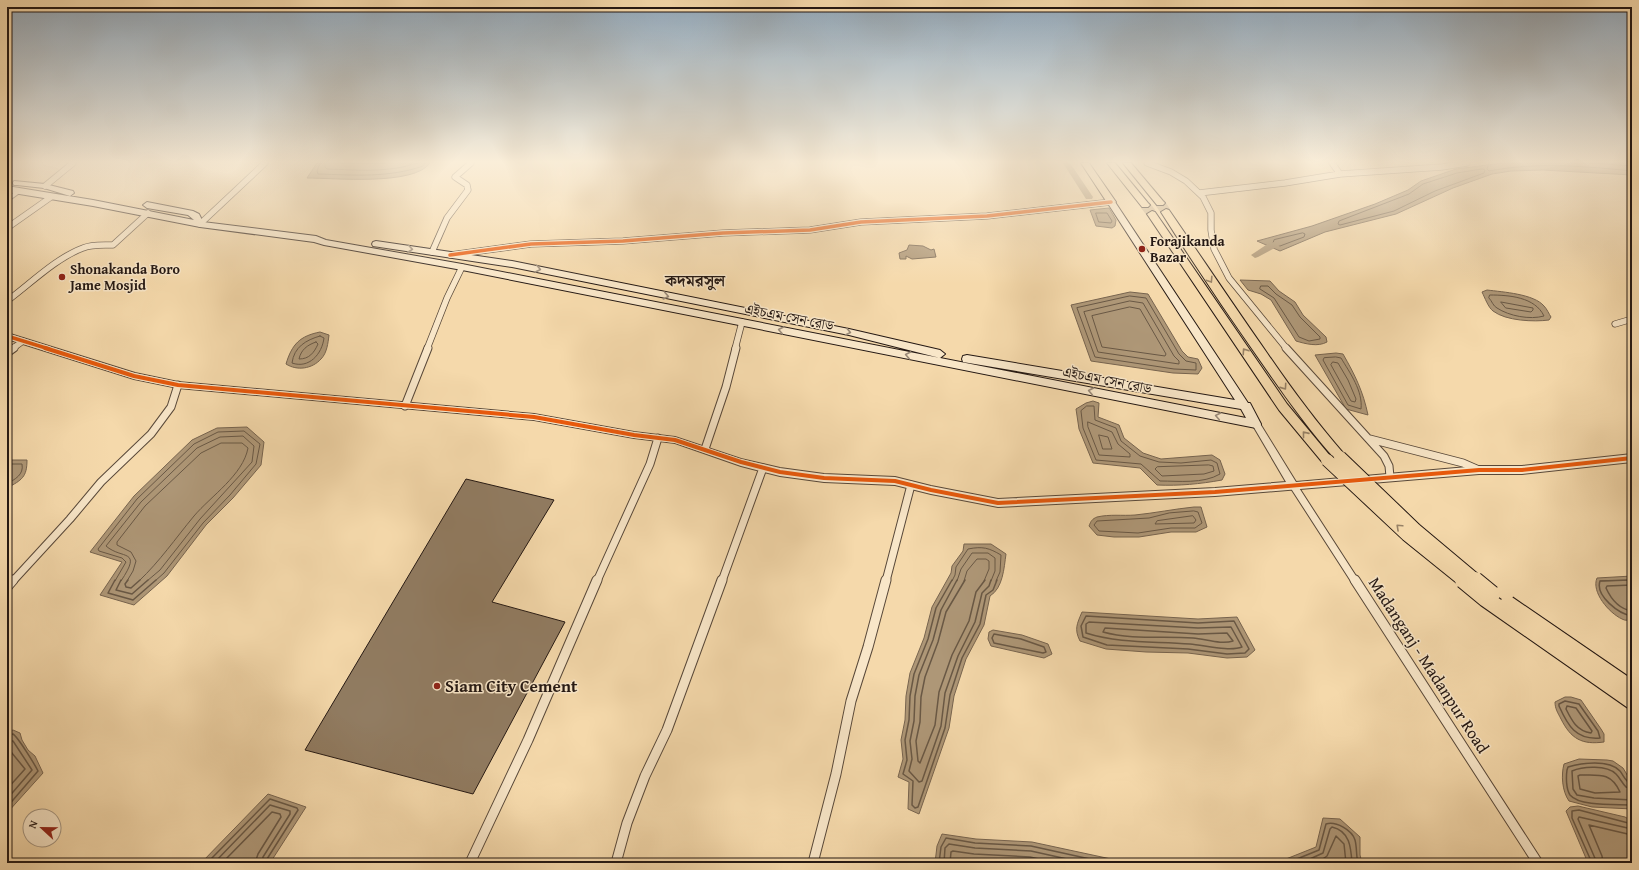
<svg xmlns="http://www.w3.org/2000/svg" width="1639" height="870" viewBox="0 0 1639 870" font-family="'Gentium Book Plus','Noto Serif Bengali',serif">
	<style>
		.water { fill: #ae9777; stroke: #77644f }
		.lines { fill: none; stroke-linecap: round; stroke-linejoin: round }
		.shore-far1 { stroke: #695845; stroke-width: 1 }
		.shore { stroke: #695845; stroke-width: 1.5 }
		.canal { fill: #ae9777; fill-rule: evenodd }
		.building { fill: #917c62; stroke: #241813 }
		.primary-tunnel { stroke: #cbb28d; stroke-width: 10; stroke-dasharray: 10 5; stroke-linecap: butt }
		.minor-far2-casing { stroke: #584839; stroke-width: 7 }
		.minor-far1-casing { stroke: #584839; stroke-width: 9 }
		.minor-casing { stroke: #584839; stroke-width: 11 }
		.tertiary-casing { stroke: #584839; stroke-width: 2 }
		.secondary-casing { stroke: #241813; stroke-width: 2 }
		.primary-casing { stroke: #241813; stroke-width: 2 }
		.minor-far2 { stroke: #f8e6c8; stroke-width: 5.5 }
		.minor-far1 { stroke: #f8e6c8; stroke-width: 7 }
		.minor { stroke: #f8e6c8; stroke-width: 9 }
		.tertiary { fill: #f8e6c8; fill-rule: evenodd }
		.secondary { fill: #f8e6c8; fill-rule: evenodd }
		.primary { fill: #f5d9ab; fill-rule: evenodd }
		.primary-bridge-far1-casing { stroke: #241813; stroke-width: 14; stroke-linecap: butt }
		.primary-bridge-casing { stroke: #241813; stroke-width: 18; stroke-linecap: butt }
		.primary-bridge-far1 { stroke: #f5d9ab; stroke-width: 12 }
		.primary-bridge { stroke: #f5d9ab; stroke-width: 16 }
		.cycleway-far1-casing { stroke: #f8e6c8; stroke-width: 5.5 }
		.cycleway-casing { stroke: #f8e6c8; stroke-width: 6 }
		.cycleway-far1 { stroke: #e8590c; stroke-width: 3.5 }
		.cycleway { stroke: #e8590c; stroke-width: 4 }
		.oneway { stroke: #998977 }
		.oneway2 { stroke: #978267 }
		.poi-dot { fill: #8f2418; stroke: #f8e6c8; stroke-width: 1.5 }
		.labels { text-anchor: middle; stroke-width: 3; stroke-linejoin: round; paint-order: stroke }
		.poi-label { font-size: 14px; font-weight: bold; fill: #241813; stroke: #f8e6c8; text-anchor: start }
		.street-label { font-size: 14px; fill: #241813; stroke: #f8e6c8 }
		.quarter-label { font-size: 16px; font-weight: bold; fill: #241813; stroke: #f8e6c8 }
		.near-street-label { font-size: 17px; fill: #241813; stroke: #f8e6c8 }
		.near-poi-label { font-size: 17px; font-weight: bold; fill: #241813; stroke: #f8e6c8; text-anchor: start }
	</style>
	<rect width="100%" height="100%" fill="#f5d9ab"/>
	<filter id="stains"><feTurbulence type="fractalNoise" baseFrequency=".005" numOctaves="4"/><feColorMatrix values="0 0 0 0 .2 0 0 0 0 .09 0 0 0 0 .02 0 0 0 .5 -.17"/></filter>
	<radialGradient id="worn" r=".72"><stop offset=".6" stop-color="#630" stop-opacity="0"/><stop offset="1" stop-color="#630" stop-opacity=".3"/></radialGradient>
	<path class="water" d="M317,163H430C414,186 334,178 307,178Z
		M1503,163H1632V175L1543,170L1511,171L1492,174L1453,188L1396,214L1325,232L1280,251L1257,241L1312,226L1375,204L1408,190L1421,181L1456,169Z
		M1109,208L1116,220L1115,226L1112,228L1096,226L1090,210Z
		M909,245L923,246L931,250L934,249L936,257L912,259L906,256V259H900L899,253L907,250Z
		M1240,280L1270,281L1279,291L1295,302L1303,315L1326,337L1327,342C1318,347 1306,344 1296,341L1271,300L1261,294L1248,290Z
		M1487,290C1503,292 1534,294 1544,306C1547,309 1549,314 1551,317L1549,320C1534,322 1506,321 1493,311C1488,307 1485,298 1482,292Z
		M1130,292L1148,294L1182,351L1188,357L1198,359L1202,368L1198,374L1173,373L1091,361L1071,305Z
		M320,332L329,335C328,343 327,353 321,359C312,369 297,371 286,364C292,344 300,336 320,332Z
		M1336,353L1343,354C1355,375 1363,391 1368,415L1346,409L1315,355Z
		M1093,401L1099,403L1098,417L1119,425L1124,438L1143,453L1161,459L1212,455L1220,460L1225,474L1222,480C1200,484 1179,486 1157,485L1140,468L1093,463L1079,429L1076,409L1086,403Z
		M247,427L264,442L261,465L233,498L206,525L167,576L134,605L100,595L122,562L90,552L134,496L192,440L217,428Z
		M7,460H27C27,477 22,480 7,488Z
		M1194,507H1201L1207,527L1196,532H1171L1139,537H1114L1097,535L1089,526C1091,521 1092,519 1097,517C1110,514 1122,516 1135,515C1155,513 1174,509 1194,507Z
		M964,544H991L1006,554C1004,568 1003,588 990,596L984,625L966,659L954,696L949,728L919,814L908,809L909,782L898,777L903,759L901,740L905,720L906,696L910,673L924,638L932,607L951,573L952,566L963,551Z
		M1632,576V620C1629,620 1625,621 1622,619C1609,613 1591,592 1597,578Z
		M1082,612L1198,619L1237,617L1255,650L1247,657L1227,658L1188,653L1146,652L1106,649L1080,641C1074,629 1077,624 1082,612Z
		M993,630L1022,635L1048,644L1052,654L1044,658L991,646L988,639L989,632Z
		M1565,697H1571L1581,700L1601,729L1604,734V742C1582,745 1571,739 1561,719C1558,713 1555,709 1555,702Z
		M13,730L20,733L22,740L28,750L35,756L43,773L7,813V732Z
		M1579,759L1607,760L1613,761L1623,768L1632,783V809L1592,807L1569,801C1562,791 1561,775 1564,764Z
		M268,794L306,807L270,863H201Z
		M1578,806L1625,817L1632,821V863H1588L1566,811L1570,807Z
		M1323,818L1340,819L1360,837V855L1362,863H1276L1316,847Z
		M942,834L976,839L1032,842L1111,859L1155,863H935L937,846Z"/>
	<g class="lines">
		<path class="shore-far1" d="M320,163L317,171L318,174C354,175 389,178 423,166L425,163
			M325,163V167L327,169C358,170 388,173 417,163
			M342,163H386
			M1489,163L1487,169L1489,171C1536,162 1584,166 1632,171
			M1590,163L1632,166
			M1483,169L1485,170L1484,173L1435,191L1394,211L1340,225L1338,224L1339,221L1409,194L1423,184L1457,173Z
			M1096,213H1107L1112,221L1111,223L1099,222Z
			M1303,233L1305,234L1304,237L1280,246L1273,243L1274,240Z
			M1261,286H1268L1276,294L1292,305L1300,317L1320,337V339L1309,341L1299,337L1274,298L1260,289Z
			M1490,295C1509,295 1535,297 1544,316C1530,320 1509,316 1497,308C1493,306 1492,301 1489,298Z
			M1130,296L1146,298L1179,354L1186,361L1196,363V370L1174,369L1095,357L1077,308Z
			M1130,301L1143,303L1174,356L1179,361V364L1098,352L1084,312Z
			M1501,302L1533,308V310L1531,312L1506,308Z
			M1130,307L1140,309L1166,354L1165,356L1102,347L1092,316Z
			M320,336L324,338C322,354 309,369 292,363C294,347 306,340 320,336Z
			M316,342L318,344C314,353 309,359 299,359C301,350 307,345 316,342Z
			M1336,357L1341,358C1350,373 1363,391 1361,409L1348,405L1323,360L1324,358Z
			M1333,362L1338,363L1348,380L1356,399L1355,402L1351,401L1331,365Z
			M1087,406H1094L1095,420L1116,428L1121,441L1140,456L1159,462L1181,463L1211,460L1217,463L1220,474C1203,484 1179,481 1160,481L1141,464L1096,460L1083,428L1081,411Z
			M1088,422L1112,432L1118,444L1130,454V457L1099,455L1088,427Z
			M1099,435L1108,437L1112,449H1103Z
			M7,464H22C24,475 15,479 7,484
			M1209,465L1213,466L1214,471L1204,474L1162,476L1155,469L1157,467Z
			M1194,511L1198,512L1202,523L1195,528H1171L1138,533L1099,531L1094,525L1097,521L1149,518L1169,513Z
			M1193,516L1196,520L1194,523L1155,524L1157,521Z
			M115,581L126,562L122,558L99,551L98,549L137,499L194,444L218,432L244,431L260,444L256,464L230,495L203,523L164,573L155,581
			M121,581C143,548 122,560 106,546L141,502L197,448L220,437L243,436L254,446L252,462L200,519L160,570L147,581
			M127,581L133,571L136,561L131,552L117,545V542L145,506L201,453L221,443H242L248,448C243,475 211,496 194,516C175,539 160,561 139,581
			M952,581L955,575L956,567L968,549C983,546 989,548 1001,555L1000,572L996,581
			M957,581L961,569L972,553H988L995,558V571L991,581
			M964,581L967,571L977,559H986L989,561V569L984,581
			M1600,581L1632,580"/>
		<path class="shore" d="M115,580L108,593L133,600L156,580
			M121,580L116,590L132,594L148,580
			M128,580L125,584L126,587L131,588L140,580
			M952,580L936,608L928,639L914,674L910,696L909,720L905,740L907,760L903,774L913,781L912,805L915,808L918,807L945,728L950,695L962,658L980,624L986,595L993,590L997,580
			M957,580L941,610L933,640L919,675L915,696L914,721L910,741L912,759L909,771L919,782L922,781L941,726L945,693L958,656L975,622L982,593L989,586L991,580
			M965,580L946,612L938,642L925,677L921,697L920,722L916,741L918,761L920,763L935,725L939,692L952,655L969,621L976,592L985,580
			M1631,580L1600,581C1595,596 1619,614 1632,616
			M1632,585L1607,586L1606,588C1611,599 1619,609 1632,611
			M1086,616L1198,623L1234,621L1249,649L1245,653L1227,654L1188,649L1107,645L1083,637L1081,626Z
			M1089,622L1198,628L1231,627L1242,647C1229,652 1204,645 1190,644C1155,641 1120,644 1086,633V624Z
			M1105,628L1198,634L1227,633L1233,641C1221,645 1206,639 1193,638C1163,636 1132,640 1103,632Z
			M994,634L1021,639L1044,647L1046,652L1043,653L994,643L992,638Z
			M1565,701L1579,704L1598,731L1600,738C1576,740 1568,726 1559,706V704Z
			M1567,706L1576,708L1592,731L1591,733C1577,731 1572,721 1566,709Z
			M7,736L13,734C18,737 35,765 38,771L7,807
			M7,741H13L32,770L7,799
			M7,747L25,769L7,789
			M1580,775C1599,775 1611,772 1620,792L1595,793L1580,789L1578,776Z
			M1632,784C1625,782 1624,776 1620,771C1609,759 1581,763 1568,767L1567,770C1566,777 1566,789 1570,795C1580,807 1617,804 1632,805
			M1632,789L1626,787C1622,783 1620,778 1616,774C1607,765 1583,766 1572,771L1573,789L1577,795L1594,798L1632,800
			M207,863L270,799L297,808L298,810L267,859V863
			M214,863L270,805L290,811V814L263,857L262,863
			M222,863L272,812L280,814L281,817L258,854L255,863
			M939,863L941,847L946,838L975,843L1031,846L1108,863
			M944,863L945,848L949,844L975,848L1031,851L1085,863
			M950,863L951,852L953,851L974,854L1030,857L1057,863
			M1287,863L1319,850L1326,824C1336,821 1352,830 1355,840C1357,847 1356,856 1358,863
			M1301,863L1323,853L1330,829L1332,827C1350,831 1351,848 1352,863
			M1317,863L1327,856L1336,836L1344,844L1346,863
			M1592,863L1572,818V811L1579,810L1632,824
			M1597,863L1578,819L1579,817L1632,829
			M1603,863L1602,856L1589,825L1632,835"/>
		<path class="canal" d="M1063,163H1070L1093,197L1092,199H1086Z
			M1279,240H1285L1286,242L1258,257L1255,258L1251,255L1266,245Z"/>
	</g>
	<path class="building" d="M466,479L554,500L492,602L565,622L473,794L305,750Z"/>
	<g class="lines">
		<path class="primary-tunnel" d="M1160,203L1166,212
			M1145,205L1152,214"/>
		<g class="minor-far2-casing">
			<path id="minor-far2" d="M1147,163L1171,172L1186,181L1203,197L1211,213V230L1214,249L1229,278L1287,349
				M1332,163L1340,174
				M45,186L73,163
				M1199,193L1285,183L1340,174L1442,167L1467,163
				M200,224L265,163
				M7,228L51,197
				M432,252L447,218L468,190L467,185L455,177L471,163
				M450,255L531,244L623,241L723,233L810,230L861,222L987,216L1111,202
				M7,301C30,284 56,258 83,248C92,244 103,245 113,245L148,213
				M1615,324L1632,319
				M12,349L23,341
				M427,349L447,298L462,267
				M735,349L742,322"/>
		</g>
		<g class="minor-far1-casing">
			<path id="minor-far1" d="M1286,348L1384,456L1389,466L1390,477
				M7,353L14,348
				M405,406L428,348
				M1370,439L1463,463L1479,470
				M705,449L726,387L736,348
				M1293,485L1355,581
				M13,581L70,519L101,482L151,434L171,407L178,385
				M597,581L650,464L658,438
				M722,581L763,468
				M886,581L911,485"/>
		</g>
		<g class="minor-casing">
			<path id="minor" d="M1355,580L1538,863
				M7,587L13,580
				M814,859L836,774L851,701L868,647L886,580
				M470,863L528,740L597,580
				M616,863L627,823L645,776L667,730L722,580"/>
		</g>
		<g class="tertiary-casing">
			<path id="tertiary" d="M19,189L22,191L21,192L7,202V197Z
				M7,333L135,373L178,382L534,414L634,432L675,437L741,459L780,468L824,474L895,477L931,486L998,499L1215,488L1286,482L1252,424L1256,421L1259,422L1296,482L1479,466H1522L1632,454V462L1522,474H1479L1215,496L998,507L931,494L895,485L824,482L780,476L741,466L675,443L634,438L534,420L178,388L134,379L7,339Z"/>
		</g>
		<g class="secondary-casing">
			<path id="secondary" d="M14,181L45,184L73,191L74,193L70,196L44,188L17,185H14L13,183Z
				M7,186L93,200L194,220L188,215L147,208L143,205L147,202L193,211L199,214L203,222L316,236L326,240L462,264L1246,418L1241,409L963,362L962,359L963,356L967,355L1235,400L1107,202L1111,199L1115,202L1248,403H1250L1261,424L1260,427L1256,428L462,270L324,245L314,242L200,227L93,206L7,192Z
				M376,241L512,261L849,329L940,350L945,354L940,358L849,335L512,267L373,246L372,244L373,242Z"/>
		</g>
		<g class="primary-casing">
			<path id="primary" d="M1081,163H1089L1116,202L1114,204H1108Z
				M1107,163H1115L1148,203L1150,205L1148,207H1142Z
				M1123,163H1131L1163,201L1165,203L1163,205H1157Z
				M1166,209L1169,210C1202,258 1234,306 1267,353C1291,388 1316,422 1344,454L1346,457L1344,460L1340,462L1336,460C1307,428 1282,392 1257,356C1224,309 1192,261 1161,212Z
				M1152,211L1155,212L1287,404L1331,457L1333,460L1331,463L1327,465L1323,463L1279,410L1147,214Z"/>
		</g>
		<use href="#minor-far2" class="minor-far2"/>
		<use href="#minor-far1" class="minor-far1"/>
		<use href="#minor" class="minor"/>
		<use href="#tertiary" class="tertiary"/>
		<use href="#secondary" class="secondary"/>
		<use href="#primary" class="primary"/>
		<g class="primary-bridge-far1-casing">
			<path id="primary-bridge-far1" d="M1340,457L1415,529L1477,581
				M1327,460L1407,535L1464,581"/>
		</g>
		<g class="primary-bridge-casing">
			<path id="primary-bridge" d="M1463,580L1486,599L1632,701
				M1475,580L1492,594
				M1508,604L1632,689"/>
		</g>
		<use href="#primary-bridge-far1" class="primary-bridge-far1"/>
		<use href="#primary-bridge" class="primary-bridge"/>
		<g class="cycleway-far1-casing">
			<path id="cycleway-far1" d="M450,255L531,244L623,241L723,233L810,230L861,222L987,216L1111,202
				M7,336L49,349"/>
		</g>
		<g class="cycleway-casing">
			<path id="cycleway" d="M45,348L134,376L178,385L534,417L634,435L675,440L741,462L780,472L824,478L895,481L931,490L998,503L1215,492L1479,470H1522L1632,458"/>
		</g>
		<use href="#cycleway-far1" class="cycleway-far1"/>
		<use href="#cycleway" class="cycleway"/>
	</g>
	<defs><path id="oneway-chevron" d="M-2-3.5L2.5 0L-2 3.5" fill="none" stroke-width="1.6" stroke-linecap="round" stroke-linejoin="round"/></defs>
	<g class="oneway">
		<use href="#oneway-chevron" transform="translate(410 249) rotate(8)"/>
		<use href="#oneway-chevron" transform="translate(538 269) rotate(11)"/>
		<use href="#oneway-chevron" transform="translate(666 296) rotate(12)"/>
		<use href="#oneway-chevron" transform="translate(781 330) rotate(-169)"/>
		<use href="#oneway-chevron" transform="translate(848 332) rotate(12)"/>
		<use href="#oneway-chevron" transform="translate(908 355) rotate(-169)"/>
		<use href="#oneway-chevron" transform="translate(1091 391) rotate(-169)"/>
		<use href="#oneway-chevron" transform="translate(1218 416) rotate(-169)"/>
	</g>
	<g class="oneway2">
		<use href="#oneway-chevron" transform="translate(1210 280) rotate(57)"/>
		<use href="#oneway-chevron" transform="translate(1245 351) rotate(-124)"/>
		<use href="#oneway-chevron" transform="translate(1284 387) rotate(55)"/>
		<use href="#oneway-chevron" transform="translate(1305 434) rotate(-129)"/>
		<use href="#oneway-chevron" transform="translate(1399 527) rotate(-137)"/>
	</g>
	<linearGradient id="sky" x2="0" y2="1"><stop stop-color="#91a8bb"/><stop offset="0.57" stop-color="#faeed9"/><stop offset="1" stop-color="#faeed9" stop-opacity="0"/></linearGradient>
	<rect width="1639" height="284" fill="url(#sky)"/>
	<g class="poi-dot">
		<circle cx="1142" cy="249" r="4"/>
		<circle cx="62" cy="277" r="4"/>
		<circle cx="437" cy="686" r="4"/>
	</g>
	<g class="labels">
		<g class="poi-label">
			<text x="1150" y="246">Forajikanda<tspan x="1150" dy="16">Bazar</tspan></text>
			<text x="70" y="274">Shonakanda Boro<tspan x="70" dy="16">Jame Mosjid</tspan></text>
		</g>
		<g class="street-label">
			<text transform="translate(789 317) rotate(11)" y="5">এইচএম সেন রোড</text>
			<text transform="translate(1107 380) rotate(11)" y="5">এইচএম সেন রোড</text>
		</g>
		<g class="quarter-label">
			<text x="695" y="286">কদমরসুল</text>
		</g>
		<g class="near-street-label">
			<text transform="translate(1429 665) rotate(57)" y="6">Madanganj - Madanpur Road</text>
		</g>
		<g class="near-poi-label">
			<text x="445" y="692">Siam City Cement</text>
		</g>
	</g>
	<rect width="1639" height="870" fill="none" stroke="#f5d9ab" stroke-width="24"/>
	<rect x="8" y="8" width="1623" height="854" fill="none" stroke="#241813" stroke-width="2"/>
	<rect x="12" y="12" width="1615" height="846" fill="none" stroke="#241813"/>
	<g transform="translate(42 828) rotate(292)"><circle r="19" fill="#f8e6c8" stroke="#a39480"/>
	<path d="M0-3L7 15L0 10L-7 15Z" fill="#8f2418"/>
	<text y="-6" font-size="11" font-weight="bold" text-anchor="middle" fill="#241813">N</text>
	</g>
	<rect width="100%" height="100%" filter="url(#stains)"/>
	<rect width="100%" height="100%" fill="url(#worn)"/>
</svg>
